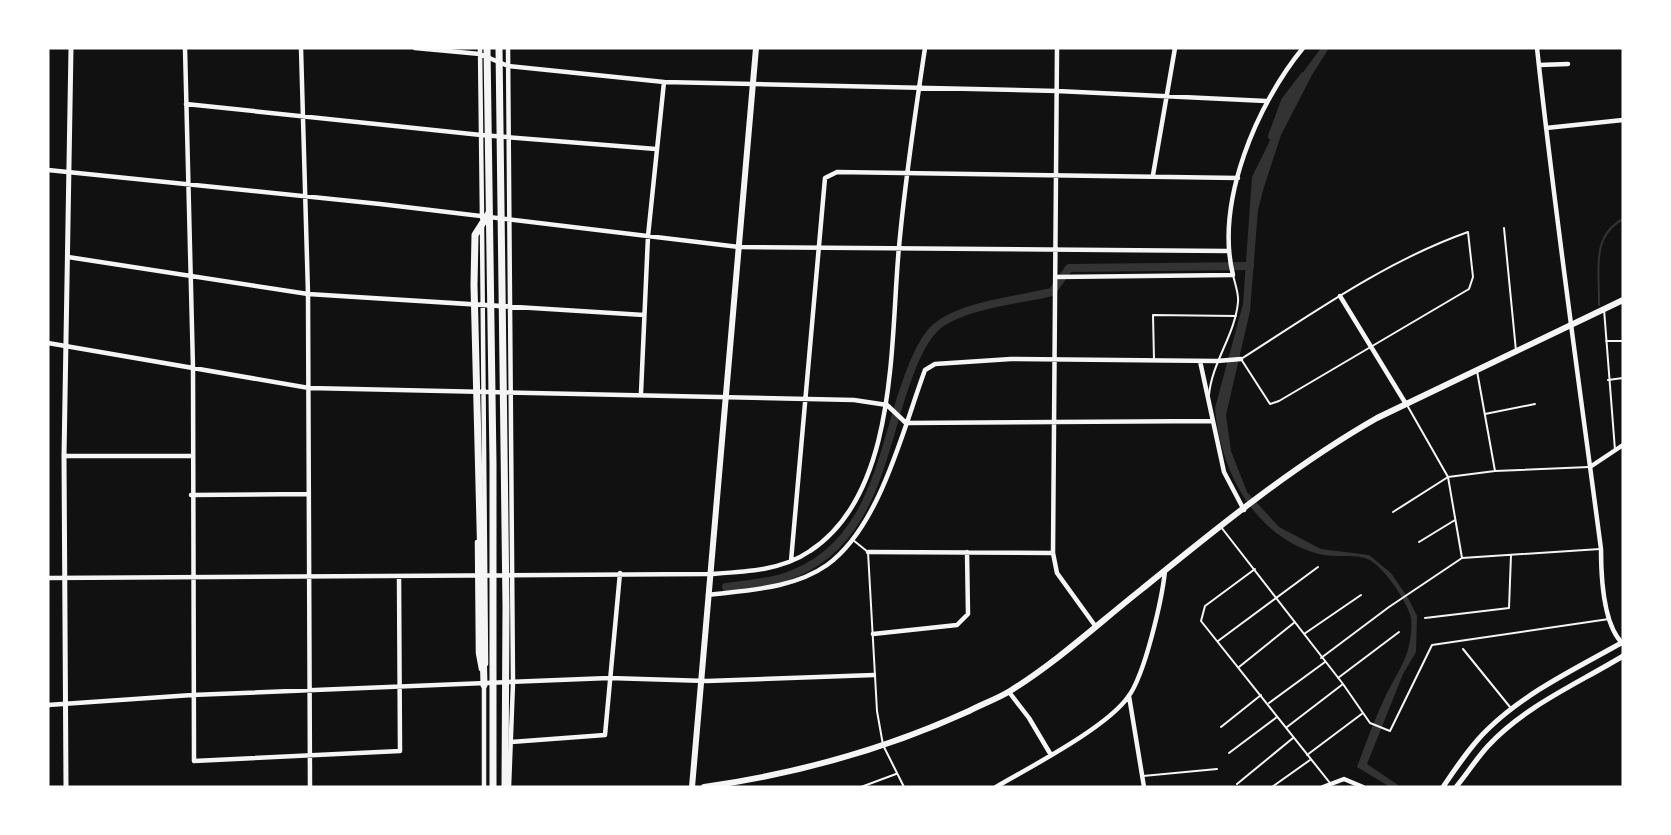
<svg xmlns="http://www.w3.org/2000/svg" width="1671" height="835" viewBox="0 0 1671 835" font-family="'IBM Plex Sans',sans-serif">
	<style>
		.water { fill: #333 }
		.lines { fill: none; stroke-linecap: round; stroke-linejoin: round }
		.stream { stroke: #333; stroke-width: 2 }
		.canal { stroke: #333; stroke-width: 8 }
		.service { stroke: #f5f5f5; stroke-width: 2 }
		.minor { stroke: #f5f5f5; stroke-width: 4.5 }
		.tertiary { stroke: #f5f5f5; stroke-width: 5 }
		.secondary { stroke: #f5f5f5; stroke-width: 6 }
		.trunk { stroke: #f5f5f5; stroke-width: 7 }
	</style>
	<rect width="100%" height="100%" fill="#111"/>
	<path class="water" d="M1321,48H1329L1312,75L1281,135L1264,187L1258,210L1250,311L1226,415L1231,451L1247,492L1279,527L1321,549L1369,555L1391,573L1408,598L1417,616L1416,652L1403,674L1367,764L1401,787H1390L1357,767C1366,743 1375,718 1386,695C1393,680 1406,662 1409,645C1411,638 1412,625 1411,618C1408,602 1381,562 1365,558C1350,554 1334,558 1319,554C1254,537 1220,470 1215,408L1243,304L1252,177L1304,71Z"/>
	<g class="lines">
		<path class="stream" d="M1599,305C1600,272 1590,237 1623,219"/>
		<path class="canal" d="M1272,136L1285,101L1304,76
			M726,587C745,584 767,583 785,577C866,550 879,469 901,398C908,377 919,343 935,328C960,305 1019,300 1052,292L1069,268L1250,266"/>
		<path class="service" d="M1504,228L1516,351
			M1468,232L1473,277L1469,289L1279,401L1270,404L1241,359C1313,313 1386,261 1468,232Z
			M1604,309L1615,450
			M1606,341H1623
			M1154,360L1153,315L1236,316
			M1477,371L1495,471
			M1608,380L1623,378
			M1209,395C1212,362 1235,335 1238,302C1239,294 1235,284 1233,275
			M1407,405L1448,477L1462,558
			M1485,414L1535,404
			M1393,512L1448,477L1495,471L1589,467
			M1221,527L1343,684L1370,723L1390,731L1432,645L1609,619
			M853,540L868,552L877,711L883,745L904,787
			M1419,542L1455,520
			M1462,558L1600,549
			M1255,569L1205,606L1201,621L1330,783
			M1425,618L1509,608L1511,555
			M1304,634L1361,595
			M1218,641L1318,567
			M1463,649L1510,707
			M1321,658L1389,607L1462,558
			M1239,667L1295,622
			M1338,678L1399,632
			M1269,703L1325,662
			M1221,727L1261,695
			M1287,727L1343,684
			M1229,753L1277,717
			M1307,755L1363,713
			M1143,776L1217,769
			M1237,784L1293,738
			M861,787L896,774
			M1272,787L1310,760"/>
		<path class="minor" d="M185,48L193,368L194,761L400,751L399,576
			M301,48L308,294L310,787
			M415,48L480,54L508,66L664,82L1057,91L1266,101
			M480,48L482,218
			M508,48L513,683L509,787
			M1057,48L1053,553L1057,573L1096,627
			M1537,48C1555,215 1579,382 1601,549C1601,576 1603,625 1623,644
			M1539,65L1568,64
			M186,104L481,135L656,149
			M1546,128L1623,120
			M48,170L380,204L739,247L1227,251
			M1153,175L1175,48
			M482,226L486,664
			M68,257L308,294L644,315
			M1056,277L1233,275C1215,202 1257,104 1303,48
			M1340,296L1406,404
			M48,343L309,388L854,400L887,405L906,423
			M1200,361L1224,472L1244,510
			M641,393L648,236L664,82
			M906,423L1212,421
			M64,456H191
			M1590,467L1623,445
			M191,495L308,494
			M477,542L478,653L481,669
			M868,552L1053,553
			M791,561L825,178L837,172L1238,178
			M48,578L709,574C743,572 781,571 810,551C899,493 890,339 899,247C905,180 915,114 925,48
			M708,595C747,590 793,589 827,565C880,527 903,429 925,370L935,364L1011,359L1217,361L1241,359
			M873,634L957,625L968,614L967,552
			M1009,692L1029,718L1051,755
			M1129,696L1144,787
			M48,705L192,695L609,678L707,681L874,675
			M511,742L605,735L620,573
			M484,787V685
			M996,787C1030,767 1106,728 1128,697C1145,675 1162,599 1165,571
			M1323,787L1344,779L1363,787"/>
		<path class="tertiary" d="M66,787L64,456L71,48
			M1443,787C1456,768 1471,745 1488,729C1526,692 1577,668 1623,642
			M1456,787C1467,774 1476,759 1488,746C1525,706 1577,684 1623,656"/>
		<path class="secondary" d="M692,787L756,48
			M704,787C795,774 886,749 969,711C982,704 997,699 1010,691C1057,662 1099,623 1142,589C1217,528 1293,466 1377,418L1623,300"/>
		<path class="trunk" d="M487,48L493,463V787
			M499,48L506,606L505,787
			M484,685L474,285L475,235L489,213"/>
	</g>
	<rect width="1671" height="835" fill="none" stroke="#ffffff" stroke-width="99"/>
</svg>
